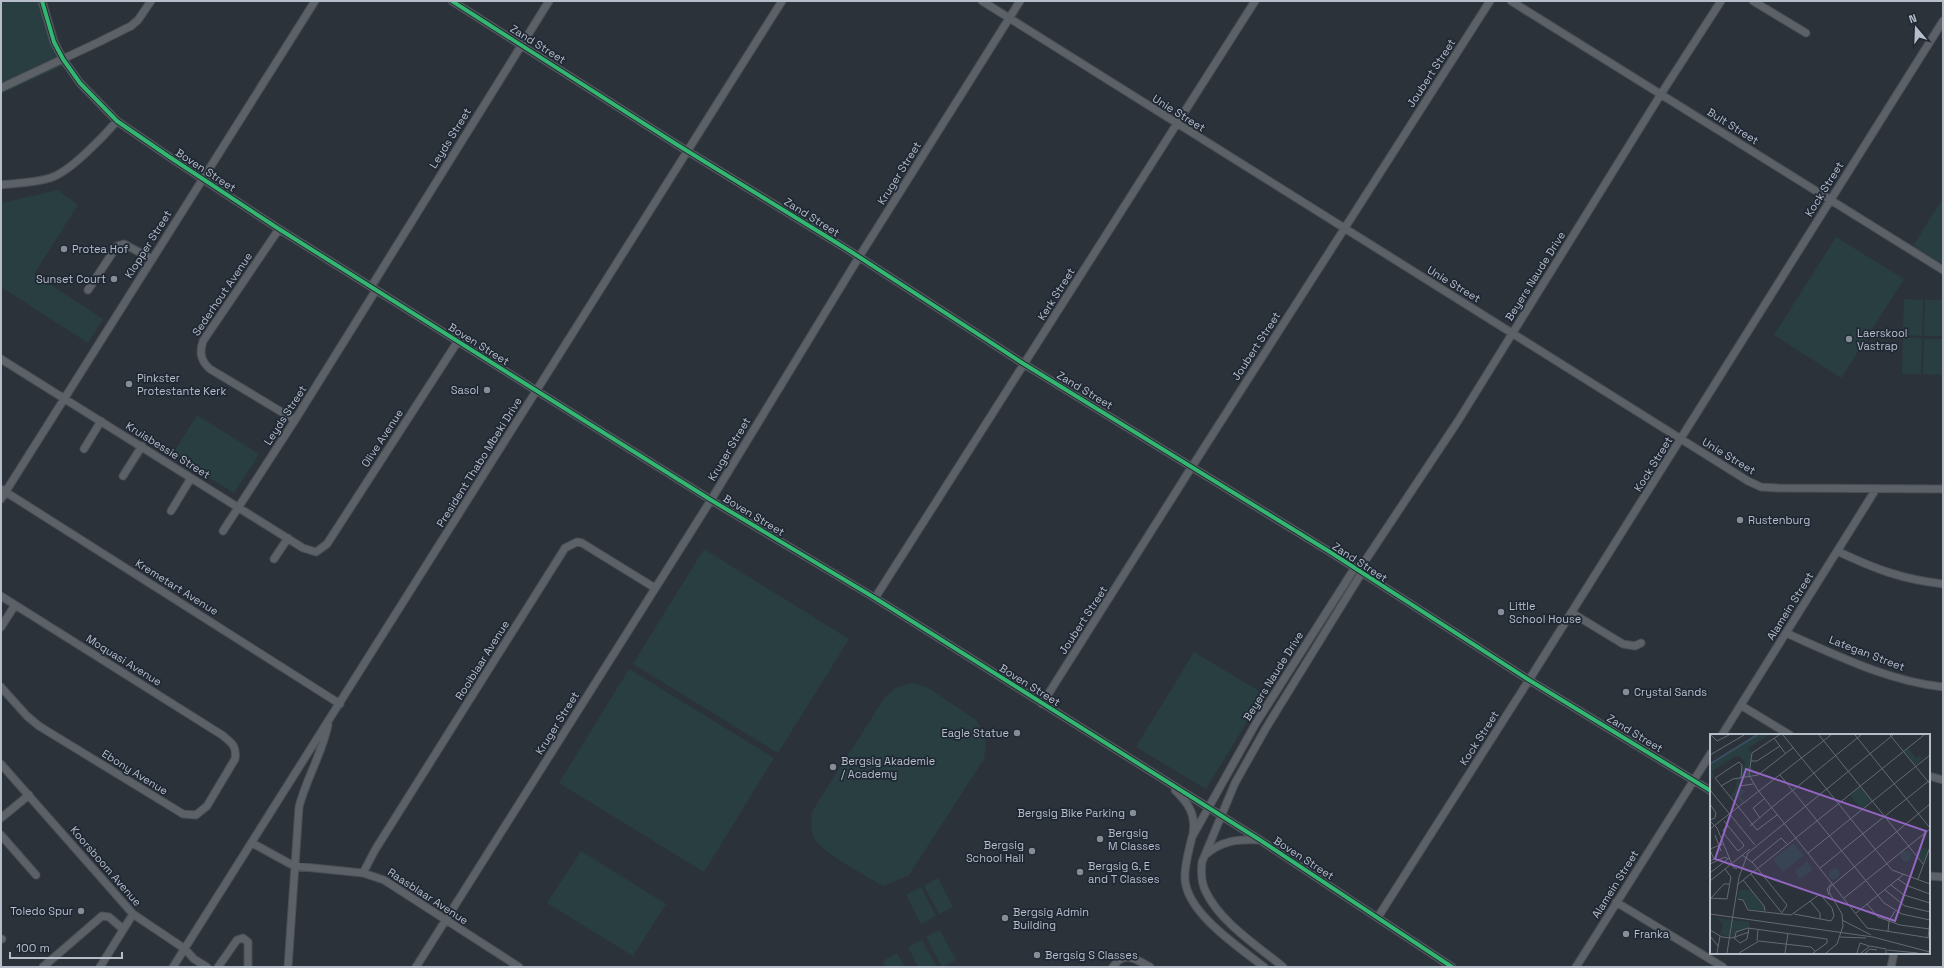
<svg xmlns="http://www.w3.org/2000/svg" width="1944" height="968" viewBox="0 0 1944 968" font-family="'Space Grotesk',sans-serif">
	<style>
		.green { fill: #293e40 }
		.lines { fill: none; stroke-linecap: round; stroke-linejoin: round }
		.minor-casing { stroke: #4a4e54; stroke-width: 9 }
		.minor { stroke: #5c6067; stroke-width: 7 }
		.cycleway-casing { stroke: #1f2834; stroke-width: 6 }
		.cycleway { stroke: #33b770; stroke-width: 4 }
		.poi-dot { fill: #868d97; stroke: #1f2834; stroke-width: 1.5 }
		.labels { text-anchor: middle; stroke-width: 3.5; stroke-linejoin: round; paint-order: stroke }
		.street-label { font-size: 11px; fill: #b6bec9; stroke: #1f2834 }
		.poi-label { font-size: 11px; fill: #b6bec9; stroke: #1f2834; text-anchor: start }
		.inset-river { fill: none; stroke: #3b4d63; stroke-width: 2 }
		.inset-road { fill: none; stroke: #636a73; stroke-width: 1 }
		.view { fill: #9366c3; fill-opacity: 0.15; stroke: #9366c3; stroke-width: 2 }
		.inset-edge { fill: none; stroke: #b6bec9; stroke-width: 2 }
	</style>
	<rect width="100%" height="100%" fill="#2c3239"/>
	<path class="green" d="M1,1H47L59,41L69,63L1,94Z
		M58,190L78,205L34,274L103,319L88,343L1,287V203Z
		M1943,198V264L1913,246Z
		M1836,237L1904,279L1841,378L1774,335Z
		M1904,299L1923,300L1922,336L1903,335Z
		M1925,300H1943V336H1924Z
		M1903,338H1922L1921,374H1902Z
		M1924,339H1943L1942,375L1923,374Z
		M197,415L259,454L234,493L172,455Z
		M704,549L849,639L778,753L633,664Z
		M1194,652L1264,694L1206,789L1136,747Z
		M629,669L774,758L704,872L559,783Z
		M912,683L927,687L976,720L984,733L986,746L984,759L909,875L883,886C867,876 822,853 814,838C810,828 811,820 813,810L885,697L897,687Z
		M581,851L666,904L633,956L547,903Z
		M938,878L953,907L939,914L924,886Z
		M921,887L936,916L921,924L906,895Z
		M940,930L956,960L942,967L926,937Z
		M922,940L937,967H918L908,947Z
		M897,953L905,967H886L883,961Z"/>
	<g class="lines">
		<g class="minor-casing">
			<path id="minor" d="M42,1L54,42L63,59L80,83L117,121L171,158L279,229L537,391L711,500L875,598L1260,840L1452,967
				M452,1L676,144L850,251L1024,364L1330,552L1529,680L1711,791
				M982,1L1748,481L1761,487L1778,488L1943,489
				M1511,1L1943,270
				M1753,1L1806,33
				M1,88L99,42L131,26L138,20L151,1
				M1,185C17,183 34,183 50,178C70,172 103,137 117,121
				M279,229L203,341C199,353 201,361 210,369L295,420
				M371,287L549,1
				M88,290L117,246L124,244L152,259
				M1,359L303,548L316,552L327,544L458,341
				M84,449L101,421
				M123,476L142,446
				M1,489L340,704
				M1,499L315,1
				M171,511L191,478
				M223,531L295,420L376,290
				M1837,551C1875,569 1901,579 1943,584
				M274,559L288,538
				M1,596L222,735C232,743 237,746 235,759L207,806L196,815L183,814L39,726L27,716L1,687
				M875,598L1255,1
				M1572,613L1623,644L1635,646L1641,643
				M1,627L15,605
				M1786,633C1836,655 1888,681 1943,687
				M1042,704L1186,476L1490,1
				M1742,706L1790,735
				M1722,735L1876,489
				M1,764L133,914L185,949L194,959L207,967
				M1929,776L1943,780
				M1175,790C1188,803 1196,814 1193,833
				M1,818L29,795
				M1,835L36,875
				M252,843L294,866L363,873L384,880L519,967
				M1205,855C1221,841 1237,839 1258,840
				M363,873L375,850L565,548L577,542L582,543L655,588
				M1929,876L1943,877
				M1616,902L1723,967
				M1378,917L1529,680L1943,21
				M1,939H2
				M43,967L102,916L109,917L123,929
				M100,967L133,914
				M173,967L782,1
				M218,967L237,940L243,938L248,942V967
				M288,967L299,807C306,779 322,754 328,725
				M416,967L711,500L859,257L1020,1
				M1113,967C1124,950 1136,959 1150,967
				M1264,967C1239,947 1188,914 1185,880C1184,865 1189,851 1192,837L1256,723L1354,569L1365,561
				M1283,967C1258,946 1220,922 1206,892C1201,883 1201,872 1202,862L1235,783L1266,728L1361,574L1365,561L1458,421L1661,94L1721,1
				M1576,967L1711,753
				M1891,967L1894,953"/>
		</g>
		<use href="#minor" class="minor"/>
		<g class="cycleway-casing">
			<path id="cycleway" d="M42,1L54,42L63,59L80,83L117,121L171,158L279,229L537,391L711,500L875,598L1260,840L1452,967
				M452,1L676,144L850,251L1024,364L1330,552L1529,680L1711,791"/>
		</g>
		<use href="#cycleway" class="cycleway"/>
	</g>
	<g class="poi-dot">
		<circle cx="64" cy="249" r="4"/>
		<circle cx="114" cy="279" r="4"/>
		<circle cx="1849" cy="339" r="4"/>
		<circle cx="129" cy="384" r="4"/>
		<circle cx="487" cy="390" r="4"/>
		<circle cx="1740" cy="520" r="4"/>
		<circle cx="1501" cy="612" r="4"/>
		<circle cx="1626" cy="692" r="4"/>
		<circle cx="1017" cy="733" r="4"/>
		<circle cx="833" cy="767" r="4"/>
		<circle cx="1133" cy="813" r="4"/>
		<circle cx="1100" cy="839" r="4"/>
		<circle cx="1032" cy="851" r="4"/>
		<circle cx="1080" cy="872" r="4"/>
		<circle cx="81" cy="911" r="4"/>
		<circle cx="1005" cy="918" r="4"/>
		<circle cx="1626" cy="934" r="4"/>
		<circle cx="1037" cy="955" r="4"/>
	</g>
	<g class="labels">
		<g class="street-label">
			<text transform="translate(538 44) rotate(32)" y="4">Zand Street</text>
			<text transform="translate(1431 73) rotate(-57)" y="4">Joubert Street</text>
			<text transform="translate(1179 113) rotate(32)" y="4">Unie Street</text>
			<text transform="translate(1733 126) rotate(32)" y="4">Bult Street</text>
			<text transform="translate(450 138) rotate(-58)" y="4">Leyds Street</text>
			<text transform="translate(206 170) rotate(33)" y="4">Boven Street</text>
			<text transform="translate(899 173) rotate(-58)" y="4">Kruger Street</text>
			<text transform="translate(1824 189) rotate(-58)" y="4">Kock Street</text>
			<text transform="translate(812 217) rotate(32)" y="4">Zand Street</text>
			<text transform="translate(148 244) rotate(-58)" y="4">Klopper Street</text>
			<text transform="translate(1535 276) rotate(-58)" y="4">Beyers Naude Drive</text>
			<text transform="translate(1454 284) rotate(31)" y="4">Unie Street</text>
			<text transform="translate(222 294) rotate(-56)" y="4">Sederhout Avenue</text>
			<text transform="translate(1056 294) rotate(-58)" y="4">Kerk Street</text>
			<text transform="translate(479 344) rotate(32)" y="4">Boven Street</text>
			<text transform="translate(1256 346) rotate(-57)" y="4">Joubert Street</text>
			<text transform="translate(1085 390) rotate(31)" y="4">Zand Street</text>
			<text transform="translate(285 415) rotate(-57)" y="4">Leyds Street</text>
			<text transform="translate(382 438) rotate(-57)" y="4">Olive Avenue</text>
			<text transform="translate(729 449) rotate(-59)" y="4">Kruger Street</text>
			<text transform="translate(168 450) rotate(32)" y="4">Kruisbessie Street</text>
			<text transform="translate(1729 456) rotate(31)" y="4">Unie Street</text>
			<text transform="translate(479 462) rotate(-58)" y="4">President Thabo Mbeki Drive</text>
			<text transform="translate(1653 464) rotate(-58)" y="4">Kock Street</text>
			<text transform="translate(754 515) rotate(31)" y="4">Boven Street</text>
			<text transform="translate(1360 562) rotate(33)" y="4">Zand Street</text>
			<text transform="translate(177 587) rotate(32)" y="4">Kremetart Avenue</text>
			<text transform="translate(1790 606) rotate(-58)" y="4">Alamein Street</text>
			<text transform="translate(1083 620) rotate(-57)" y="4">Joubert Street</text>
			<text transform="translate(1867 653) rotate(21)" y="4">Lategan Street</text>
			<text transform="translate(124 660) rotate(32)" y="4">Moquasi Avenue</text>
			<text transform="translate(482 660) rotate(-58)" y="4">Rooiblaar Avenue</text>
			<text transform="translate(1273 676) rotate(-58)" y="4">Beyers Naude Drive</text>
			<text transform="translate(1030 685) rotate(32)" y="4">Boven Street</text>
			<text transform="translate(557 723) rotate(-58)" y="4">Kruger Street</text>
			<text transform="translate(1635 733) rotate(31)" y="4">Zand Street</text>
			<text transform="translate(1479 738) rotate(-57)" y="4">Kock Street</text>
			<text transform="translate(135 772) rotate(32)" y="4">Ebony Avenue</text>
			<text transform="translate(1304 858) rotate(33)" y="4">Boven Street</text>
			<text transform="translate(106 866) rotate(49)" y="4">Koorsboom Avenue</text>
			<text transform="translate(1615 884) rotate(-58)" y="4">Alamein Street</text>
			<text transform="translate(428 896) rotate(33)" y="4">Raasblaar Avenue</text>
		</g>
		<g class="poi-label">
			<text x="72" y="253">Protea Hof</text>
			<text x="106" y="283" text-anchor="end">Sunset Court</text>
			<text x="1857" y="337">Laerskool<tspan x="1857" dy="13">Vastrap</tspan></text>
			<text x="137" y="382">Pinkster<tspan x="137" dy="13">Protestante Kerk</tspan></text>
			<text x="479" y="394" text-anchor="end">Sasol</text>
			<text x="1748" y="524">Rustenburg</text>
			<text x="1509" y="610">Little<tspan x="1509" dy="13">School House</tspan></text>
			<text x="1634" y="696">Crystal Sands</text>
			<text x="1009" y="737" text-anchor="end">Eagle Statue</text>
			<text x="841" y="765">Bergsig Akademie<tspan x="841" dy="13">/ Academy</tspan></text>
			<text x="1125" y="817" text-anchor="end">Bergsig Bike Parking</text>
			<text x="1108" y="837">Bergsig<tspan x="1108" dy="13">M Classes</tspan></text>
			<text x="1024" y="849" text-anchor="end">Bergsig<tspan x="1024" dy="13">School Hall</tspan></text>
			<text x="1088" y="870">Bergsig G, E<tspan x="1088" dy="13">and T Classes</tspan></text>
			<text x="73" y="915" text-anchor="end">Toledo Spur</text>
			<text x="1013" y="916">Bergsig Admin<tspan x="1013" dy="13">Building</tspan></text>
			<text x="1634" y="938">Franka</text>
			<text x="1045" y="959">Bergsig S Classes</text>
		</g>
	</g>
	<g transform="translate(1710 734)">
		<rect width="220" height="220" fill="#2c3239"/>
		<path d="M45,1H59L38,14L42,20L40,43L31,44L29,54L36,57L30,62L35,68L33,70L26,61L21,66L20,63L25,56L27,44L30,43L32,33L36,30L31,23L26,22L2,37L4,43L0,47V29ZM198,14L206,24L210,21L212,25L205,31L194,17ZM150,53L161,66L151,75L140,61ZM83,109L94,121L73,138L63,126L73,117L77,122L73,117ZM213,112L218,117L213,129L205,119ZM190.5 122a5.5 5.5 0 1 1 11 0a5.5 5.5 0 1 1-11 0ZM97,127L103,136L89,145L85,137ZM118.5 140a5.5 5.5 0 1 1 11 0a5.5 5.5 0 1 1-11 0ZM29,156H41L54,173V177L39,175L33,165L28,164ZM7,184L22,186L19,203L10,200L13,191ZM23,186L39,188V193L25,198L24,203H21Z" fill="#293e40"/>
		<path class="inset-river" d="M0,30L47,1"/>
		<path class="inset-road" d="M1,1L7,7L19,1M69,1L42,19L39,41L47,55L157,194L220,204M73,1L182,136L220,150M109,1L213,130M145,1L220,94M180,1L220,50M64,4L75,19M0,21L34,1M41,27H47L70,12M70,41L174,169L192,180L220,186M31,44L32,31L29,28L5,44L47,96L67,81M11,52L23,45L48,41L84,13M30,52L43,50M0,56L45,111M0,70L6,79L5,84L0,86M61,74L151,1M50,84L43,74L54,65M0,87L7,94L23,133L27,135M14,87L33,110L34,112L28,117L15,101L13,96L18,92M40,92L61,74M0,95L121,1M5,101L11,117M0,115L13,110M98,119L220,21M32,121L43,129L77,171L71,180M0,127L4,125L0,116M42,128L71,104L78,111M0,130L15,123L18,125M110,134L220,46M0,139L19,124M41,140L71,178M188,145L198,152L220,160M208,145L220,113M33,146L54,172L55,177M0,147L40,115M27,151L214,1M181,151L194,161L220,169M175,156L195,172L220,178M119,161L117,155L122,149M0,164L17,165L21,143L15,135M1,164L14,150H19M134,164L220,95M28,165L33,166L38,176L81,181L110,160L122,174L124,182L121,187L84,180M100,167L110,179V185M157,170L168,183L190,191L220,195M146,179L194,140M0,180L163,203L220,218M132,186L161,201M0,196L12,203L22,204L39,198M178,198L179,187L185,177M0,202L8,212M130,203L156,204M24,204L30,209L37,205L39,194M25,204L26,198L38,194L117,205V209L103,219M218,204L220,186M47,207L48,195M177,216L208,219M7,219L10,202M17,219L29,143L38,119L183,1M29,219L49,207L101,213L105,217M75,219L78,199M116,219L127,210L133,192L132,180L119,158L120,153L220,70M147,219L150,209L159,212M151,219L160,212L176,215V219M155,219L160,215L167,216"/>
		<path class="view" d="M36,35L216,97L185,187L5,125Z"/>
		<rect width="220" height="220" class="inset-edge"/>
	</g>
	<rect width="1944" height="968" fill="none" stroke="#b6bec9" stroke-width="4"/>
	<g transform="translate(1916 28) rotate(341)" stroke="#1f2834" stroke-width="3" paint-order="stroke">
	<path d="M0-3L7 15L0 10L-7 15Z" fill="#b6bec9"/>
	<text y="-6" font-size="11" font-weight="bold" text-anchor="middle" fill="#b6bec9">N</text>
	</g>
	<path d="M10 952v6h112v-6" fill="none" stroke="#b6bec9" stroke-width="2"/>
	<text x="16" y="952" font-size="12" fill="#b6bec9" stroke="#1f2834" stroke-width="3" paint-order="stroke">100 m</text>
</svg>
